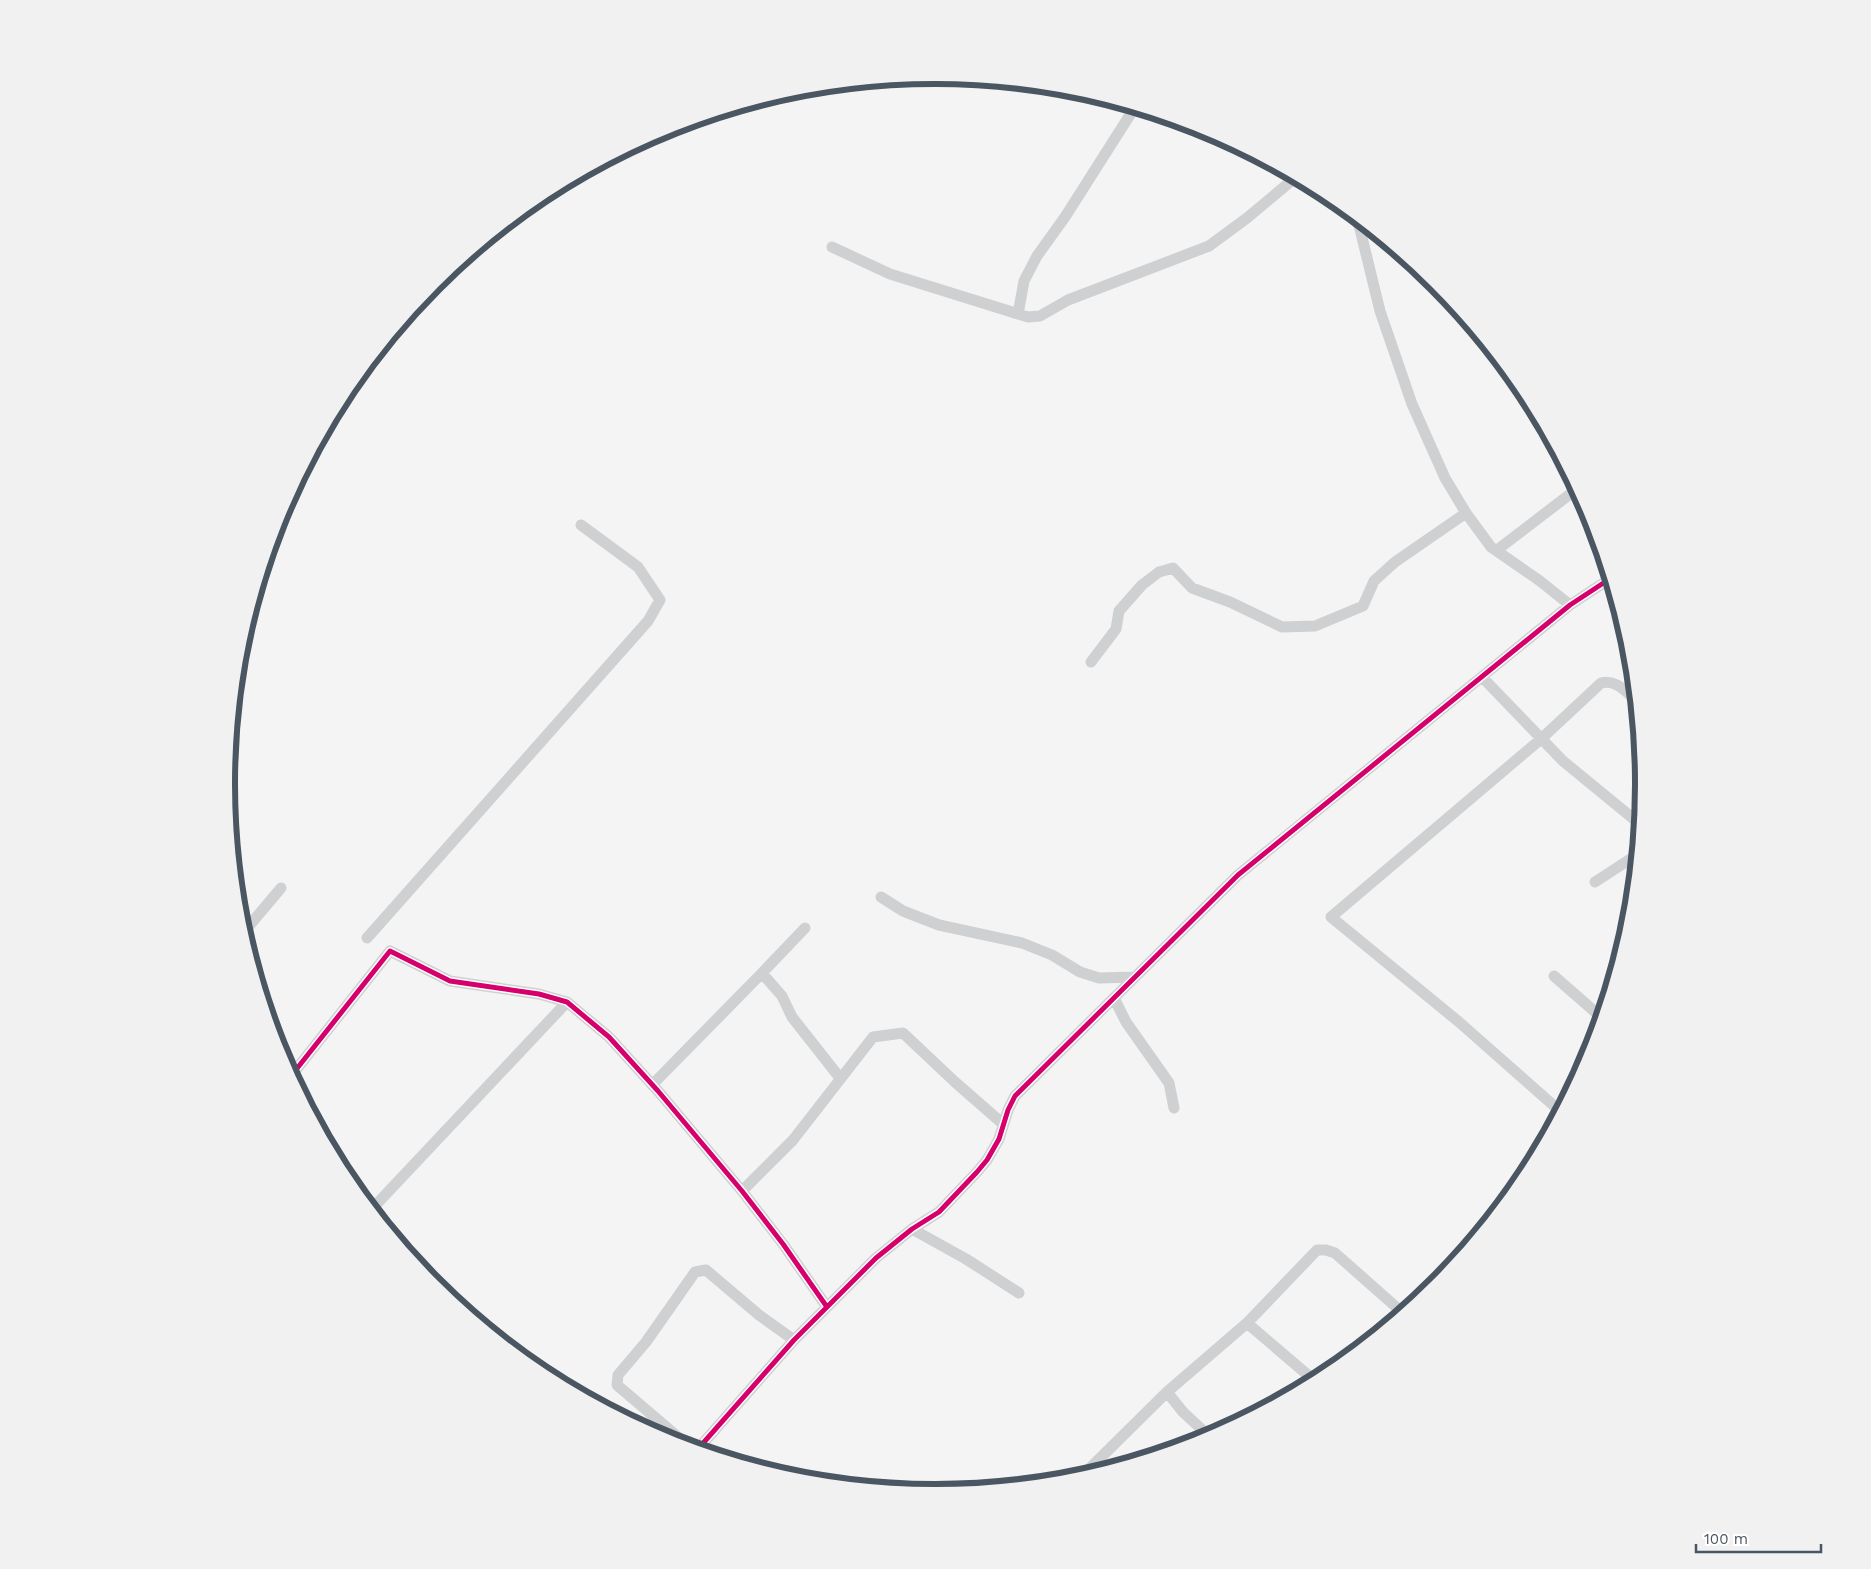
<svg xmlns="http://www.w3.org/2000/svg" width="1871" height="1569" viewBox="0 0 1871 1569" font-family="'Work Sans',sans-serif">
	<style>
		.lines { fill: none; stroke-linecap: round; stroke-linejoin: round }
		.minor { stroke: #ced0d2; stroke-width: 11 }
		.cycleway-casing { stroke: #fff; stroke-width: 8 }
		.cycleway { stroke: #d6006c; stroke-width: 5 }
		.rim { fill: none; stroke: #4a5661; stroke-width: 6 }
	</style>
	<rect width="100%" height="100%" fill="#f4f4f4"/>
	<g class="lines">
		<path class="minor" d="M1357,217L1380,311L1412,404L1445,478L1466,513L1491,547L1540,581L1570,605
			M832,247L890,274L1028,317L1040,316L1068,300L1209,246L1247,218L1296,177
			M1018,314L1024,281L1037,256L1065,217L1135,107
			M1497,550L1578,488
			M1091,662L1116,629L1119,611L1142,585L1159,572L1173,568L1192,588L1230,602L1282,627L1315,626L1363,606L1374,581L1395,562L1466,513
			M1482,677L1563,761L1641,825
			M232,844L234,842
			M1595,882L1638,854
			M881,897L903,911L939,925L1022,943L1052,955L1080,972L1099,978L1135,977
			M805,928L762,973L782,996L792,1017L840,1078
			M243,933L281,888
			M367,938L648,621L660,600L638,567L581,525
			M1554,976L1602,1018
			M1114,998L1126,1022L1169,1083L1174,1108
			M291,1076L390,951L450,981L539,994L567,1002L609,1037L658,1091L742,1191L783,1244L827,1307
			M652,1085L762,973
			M1561,1112L1459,1022L1331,917L1541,739L1601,683C1616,679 1626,692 1637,701
			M742,1191L793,1140L873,1037L903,1033L955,1082L1003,1124
			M371,1210L567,1002
			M912,1229L966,1259L1019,1293
			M1247,1323L1317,1250H1326L1335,1253L1404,1314
			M1167,1392L1183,1412L1211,1438
			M692,1449L617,1385L618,1375L646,1342L695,1272L706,1270L759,1315L794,1340
			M697,1450L794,1340L876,1258L912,1229L939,1212L977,1172L987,1160L999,1139L1008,1110L1015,1096L1238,875L1570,605L1611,578
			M1099,1460L1109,1470
			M1080,1478L1167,1392L1247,1323L1316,1382"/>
		<g class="cycleway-casing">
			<path id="cycleway" d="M291,1076L390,951L450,981L539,994L567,1002L609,1037L658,1091L742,1191L783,1244L827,1307
				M697,1450L794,1340L876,1258L912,1229L939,1212L977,1172L987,1160L999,1139L1008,1110L1015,1096L1238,875L1570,605L1611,578"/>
		</g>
		<use href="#cycleway" class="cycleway"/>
	</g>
	<path d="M0 0H1871V1569H0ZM235 784a700 700 0 1 1 1400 0a700 700 0 1 1-1400 0Z" fill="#f1f1f2" fill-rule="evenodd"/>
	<path class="rim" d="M235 784a700 700 0 1 1 1400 0a700 700 0 1 1-1400 0Z"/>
	<path d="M1696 1544v8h125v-8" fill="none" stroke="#4a5661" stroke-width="2.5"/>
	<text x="1704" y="1544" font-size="15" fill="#4a5661" stroke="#ffffff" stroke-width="4" paint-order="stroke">100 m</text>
</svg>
